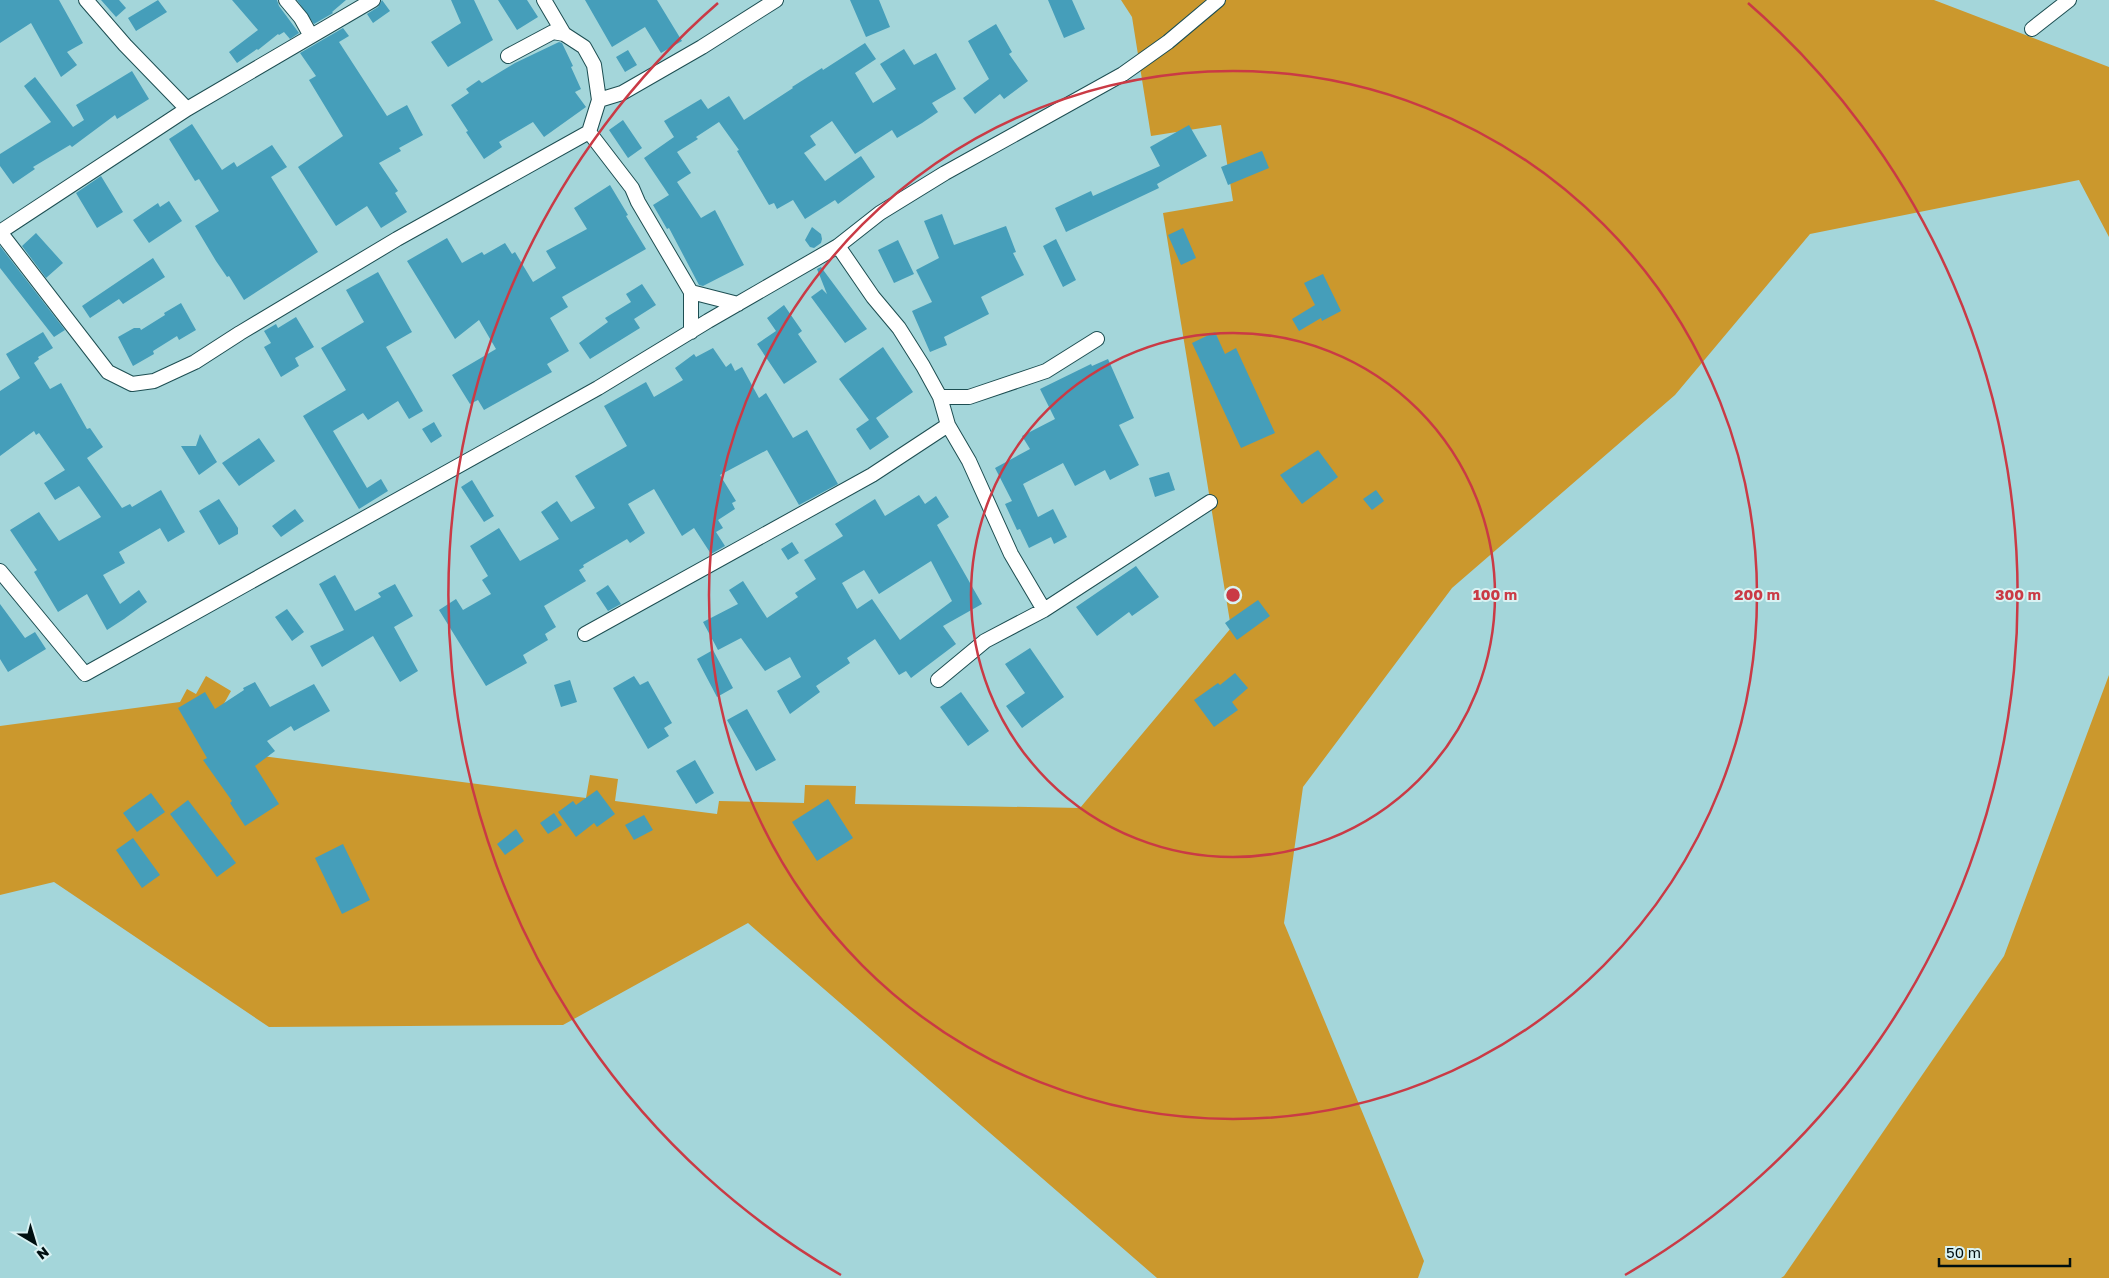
<svg xmlns="http://www.w3.org/2000/svg" width="2109" height="1278" viewBox="0 0 2109 1278" font-family="'Golos Text',sans-serif">
	<style>
		.green { fill: #cb982d }
		.building { fill: #459eba; fill-rule: evenodd }
		.lines { fill: none; stroke-linecap: round; stroke-linejoin: round }
		.minor-casing { stroke: #1d4e52; stroke-width: 16 }
		.minor { stroke: #fff; stroke-width: 14 }
		.ring { fill: none; stroke: #ca3a45; stroke-width: 2.5 }
		.centre { fill: #ca3a45; stroke: #d9f2f3; stroke-width: 2.5 }
		.ring-label { font-size: 15px; text-anchor: middle; font-weight: bold; fill: #ca3a45; stroke: #d9f2f3; stroke-width: 4; stroke-linejoin: round; paint-order: stroke }
	</style>
	<rect width="100%" height="100%" fill="#a4d6da"/>
	<path class="green" d="M1121,0H1934L2109,67V237L2079,180L1810,234L1675,395L1452,588L1303,787L1284,923L1424,1261L1418,1278H1157L748,923L563,1025L269,1027L54,882L0,895V726L180,702L187,689L196,694L206,676L231,691L221,709L262,756L586,798L590,775L618,779L615,801L717,814L719,801L804,803L805,785L856,786L855,804L1080,808L1231,628L1163,213L1233,201L1221,125L1151,136L1132,17Z
		M2109,675V1278H1781L1784,1276L2004,956Z"/>
	<path class="building" d="M0,0H59L83,43L67,52L77,65L61,77L31,23L0,43Z
		M101,0H119L126,8L116,17Z
		M158,0L167,12L136,31L128,18Z
		M232,0H277L279,6L299,33L290,39L284,32L279,35L278,34L258,50L257,49L237,63L229,52L258,30Z
		M297,0H346L332,12L333,13L314,24Z
		M382,0L390,11L373,23L367,14L378,7Z
		M451,0H474L493,40L448,67L431,42L461,23Z
		M498,0H527L538,17L517,30Z
		M585,0H657L682,41L661,53L645,27L612,47Z
		M850,0H879L890,27L866,37Z
		M1048,0H1072L1085,29L1064,38Z
		M996,24L1012,52L1009,54L1028,81L1004,99L1000,94L975,114L963,98L989,79L968,41Z
		M343,28L349,36L339,42L387,116L407,105L423,135L399,148L401,151L379,163L398,191L395,193L407,212L381,228L367,206L336,226L298,167L343,136L309,80L316,76L300,53Z
		M559,42L562,43L573,66L571,67L581,89L575,92L586,107L544,137L533,122L499,142L502,147L484,159L466,132L468,131L451,105L469,93L466,89L479,80L482,83L515,63Z
		M865,43L876,59L855,73L873,103L896,89L880,64L904,49L914,65L936,53L956,89L932,103L938,112L922,123L897,138L892,130L855,154L832,121L810,136L816,145L804,153L825,181L861,156L875,177L838,204L835,200L805,219L793,200L777,209L774,203L769,205L737,151L739,150L719,122L696,137L698,139L677,152L691,173L677,182L701,218L715,210L744,265L703,286L699,285L669,228L667,229L653,205L669,195L644,158L674,137L664,121L701,99L708,109L729,96L744,120L793,88L792,87L822,68L823,70Z
		M628,50L637,65L625,72L616,57Z
		M132,71L149,99L117,119L115,115L72,147L70,145L33,167L35,169L13,184L0,166V154L51,122L24,86L35,77L73,127L84,120L76,105Z
		M623,120L642,148L628,158L609,130Z
		M192,124L222,170L234,162L237,167L272,145L287,167L271,177L318,252L244,300L229,276L227,277L216,261L195,226L219,211L199,179L195,181L169,139Z
		M1189,125L1207,156L1157,184L1159,188L1066,232L1055,208L1091,191L1093,196L1160,166L1150,147Z
		M1262,151L1269,168L1228,185L1221,167Z
		M101,176L123,212L97,228L76,193Z
		M610,185L628,215L626,216L646,249L562,297L568,307L550,318L569,351L547,364L552,372L484,410L478,400L470,404L452,375L496,349L479,320L455,339L407,261L447,238L462,263L482,252L484,255L505,243L512,254L515,252L533,282L556,268L546,251L587,229L574,208Z
		M169,201L182,221L149,243L133,220L158,203L160,207Z
		M942,214L954,245L1006,226L1016,252L1013,253L1024,275L981,297L989,314L944,337L947,345L930,352L912,311L932,302L916,270L939,258L924,221Z
		M812,227L821,234L822,239L821,243L814,248L810,247L805,240Z
		M1183,228L1196,258L1181,265L1168,235Z
		M36,233L63,263L46,278L22,246Z
		M1056,239L1076,280L1063,287L1043,246Z
		M898,240L914,274L894,283L878,250Z
		M0,246L65,330L54,337L0,268Z
		M153,258L165,277L123,304L119,299L90,318L82,306Z
		M821,267L867,329L845,343L811,297L822,289L827,294L817,269Z
		M378,272L412,332L386,347L423,411L409,419L398,401L368,420L363,413L333,431L367,488L381,479L388,491L359,509L303,416L346,390L321,348L364,322L346,290Z
		M1323,274L1341,311L1322,321L1321,318L1299,331L1292,319L1315,305L1304,283Z
		M642,284L656,305L634,319L640,328L590,359L579,343L608,322L605,318L631,302L626,294Z
		M181,303L196,330L179,340L177,336L153,351L154,354L133,366L118,337L134,328H140L141,330L165,315L164,313Z
		M784,305L802,331L798,334L817,362L784,384L757,344L776,331L767,318Z
		M296,317L314,347L295,358L299,366L281,377L264,347L271,343L264,331L276,324L278,328Z
		M43,332L53,348L38,357L39,359L34,363L50,389L61,383L87,429L90,428L103,447L87,458L122,508L130,504L132,507L161,490L185,532L168,542L160,528L119,552L125,563L103,575L120,604L139,590L147,602L124,619L107,630L87,594L58,612L34,572L37,570L10,530L39,512L59,541L101,517L79,486L55,500L44,483L65,470L39,433L36,435L34,431L0,456V391L20,378L6,354Z
		M1215,332L1225,354L1236,348L1275,433L1241,448L1192,343Z
		M883,347L913,392L876,418L889,437L870,450L856,429L869,420L839,379Z
		M713,348L726,367L731,363L735,371L742,367L759,398L766,393L793,438L807,430L838,484L799,505L767,450L720,475L736,501L732,503L735,509L718,520L723,528L716,532L725,546L711,554L694,528L682,536L654,489L628,504L645,533L630,543L627,539L583,565L584,567L579,570L586,581L544,606L556,627L545,634L548,640L523,655L527,663L486,686L439,610L456,599L463,610L491,594L482,580L488,576L470,546L499,528L520,561L559,539L541,512L557,501L571,522L595,508L575,476L627,446L604,406L646,382L654,397L683,380L675,368L694,354L696,357Z
		M1108,359L1134,418L1119,425L1139,465L1110,480L1105,470L1075,486L1063,463L1023,484L1038,517L1053,509L1067,537L1054,544L1051,537L1029,548L1020,529L1017,530L1005,504L1012,501L995,468L1030,449L1022,436L1055,419L1040,389L1091,364L1092,366Z
		M434,422L442,436L431,443L422,429Z
		M200,434L217,462L199,475L181,446H196Z
		M259,438L275,461L239,486L222,463Z
		M1318,450L1338,477L1302,504L1280,475Z
		M1169,472L1175,490L1155,497L1149,478Z
		M472,480L494,516L484,522L461,487Z
		M1376,490L1384,501L1372,510L1363,499Z
		M919,495L925,504L936,496L949,517L937,525L982,604L943,626L956,644L911,678L906,671L899,675L875,639L847,658L850,663L816,686L820,692L790,714L777,691L801,677L790,657L765,671L741,638L718,650L703,622L738,604L729,590L743,581L767,618L798,597L795,593L816,579L804,560L843,536L835,524L875,499L885,516ZM931,561L952,601L900,640L872,599L857,609L842,583L864,570L879,594Z
		M219,499L238,528V534L219,545L199,511Z
		M295,509L304,521L281,537L272,526Z
		M792,542L799,553L788,560L781,549Z
		M1136,566L1159,597L1132,616L1129,612L1097,636L1076,607Z
		M335,575L355,611L381,597L378,593L395,584L413,616L394,627L418,671L400,682L373,636L322,667L310,646L344,630L319,584Z
		M608,585L621,604L608,611L596,593Z
		M1258,600L1270,616L1237,640L1225,623Z
		M0,604L25,638L35,632L46,649L8,672L0,659Z
		M287,609L304,632L292,641L275,617Z
		M1030,648L1064,697L1022,728L1006,706L1025,693L1005,664Z
		M713,650L733,688L717,697L697,659Z
		M1235,673L1248,688L1232,702L1238,710L1214,727L1194,700L1218,683L1220,685Z
		M634,676L640,685L648,681L672,723L664,728L669,736L648,749L613,688Z
		M570,680L577,702L561,707L554,685Z
		M255,682L270,707L314,684L330,711L294,731L291,726L267,741L275,751L255,766L279,804L245,826L230,803L232,801L203,760L207,758L178,708L205,692L215,709L244,690L243,688Z
		M961,692L989,731L968,746L940,707Z
		M747,709L776,760L756,771L727,720Z
		M695,760L714,793L696,804L676,771Z
		M597,790L615,814L597,827L594,823L576,837L558,812L573,801L576,805Z
		M151,793L165,812L137,832L123,813Z
		M828,799L853,838L817,861L792,822Z
		M188,800L236,863L217,877L170,814Z
		M554,813L562,825L548,834L540,823Z
		M644,815L653,830L634,840L625,825Z
		M516,829L524,841L505,855L497,844Z
		M133,838L160,875L142,888L116,850Z
		M343,844L370,900L342,914L315,858Z"/>
	<g class="lines">
		<g class="minor-casing">
			<path id="minor" d="M86,0L125,45L187,109
				M286,0L301,18L311,36
				M544,0L564,34
				M2032,29L2069,0
				M599,100L622,93L702,47L776,0
				M589,132L632,188L638,202L691,292L738,304
				M0,232L108,372L132,384L154,381L195,362L240,333L397,239L589,132L599,100L594,65L584,47L564,34L553,32L508,56
				M0,232L187,109L373,0
				M838,246L873,297L899,328L923,366L940,397L948,425L969,461L1011,554L1044,610L1210,502
				M691,332V292
				M940,397H969L1046,371L1097,339
				M0,571L85,674L598,388L708,321L838,246L880,213L945,173L1123,74L1168,42L1218,0
				M585,634L872,475L948,425
				M938,680L985,641L1044,610"/>
		</g>
		<use href="#minor" class="minor"/>
	</g>
	<g class="ring">
		<circle cx="1233" cy="595" r="262"/>
		<circle cx="1233" cy="595" r="524"/>
		<path d="M841 1275A785 785 0 0 1 718 3M1748 3A785 785 0 0 1 1625 1275"/>
	</g>
	<circle cx="1233" cy="595" r="8" class="centre"/>
	<g class="ring-label">
		<text x="1495" y="600">100 m</text>
		<text x="1757" y="600">200 m</text>
		<text x="2018" y="600">300 m</text>
	</g>
	<g transform="translate(35 1243) rotate(142)" stroke="#d9f2f3" stroke-width="4" paint-order="stroke">
	<path d="M0-4L9 19L0 12L-9 19Z" fill="#000f10"/>
	<text y="-8" font-size="14" font-weight="bold" text-anchor="middle" fill="#000f10">N</text>
	</g>
	<path d="M1939 1258v8h131v-8" fill="none" stroke="#000f10" stroke-width="2.5"/>
	<text x="1946" y="1258" font-size="15" fill="#000f10" stroke="#d9f2f3" stroke-width="4" paint-order="stroke">50 m</text>
</svg>
